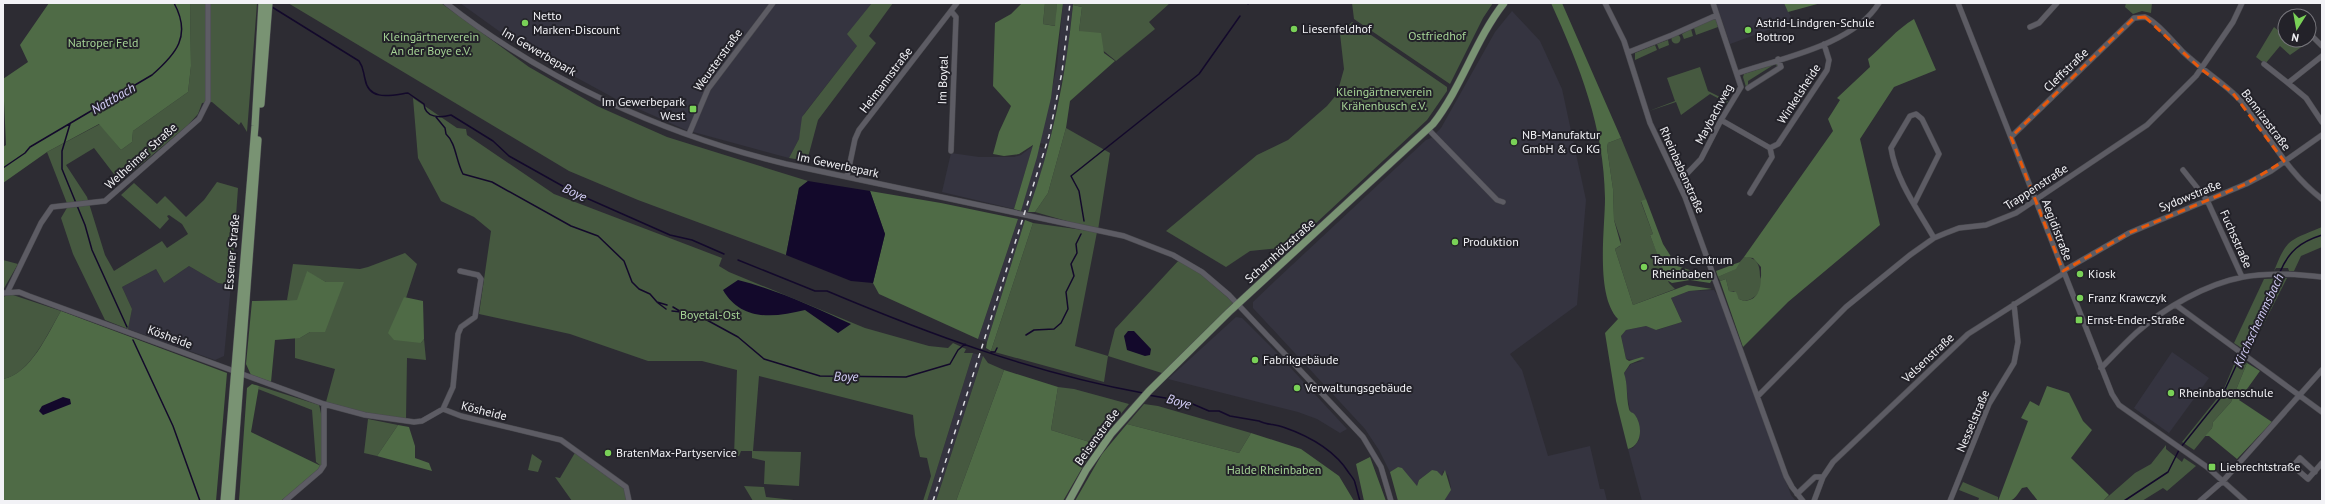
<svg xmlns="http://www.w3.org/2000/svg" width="2325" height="504" viewBox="0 0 2325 504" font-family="'PT Sans',sans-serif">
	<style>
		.built { fill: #353440 }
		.green { fill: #465940 }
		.forest { fill: #4f6b46 }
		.water { fill: #13092b }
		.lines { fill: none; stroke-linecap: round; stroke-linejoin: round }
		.stream { stroke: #13092b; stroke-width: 1.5 }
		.minor-casing { stroke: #4a4a4f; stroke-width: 6 }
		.major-casing { stroke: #4a4a4f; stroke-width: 8 }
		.minor { stroke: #5d5c64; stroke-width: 5 }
		.major { stroke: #799373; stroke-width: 7 }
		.rail { stroke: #dddde2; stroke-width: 1.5; stroke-dasharray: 5 5; stroke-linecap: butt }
		.marked { fill: none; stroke: #e8590c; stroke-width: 3; stroke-dasharray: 8 5; stroke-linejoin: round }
		.poi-dot { fill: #79d157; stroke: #232229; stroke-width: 1.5 }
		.labels { text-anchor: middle; stroke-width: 4; stroke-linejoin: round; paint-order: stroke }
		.poi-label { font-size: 12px; fill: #f2f2f6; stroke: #232229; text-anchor: start }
		.park-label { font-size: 12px; fill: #a5d395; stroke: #232229 }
		.street-label { font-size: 12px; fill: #f2f2f6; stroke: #232229 }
		.water-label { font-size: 13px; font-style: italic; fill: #d5cff9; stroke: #232229 }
	</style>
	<rect width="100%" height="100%" fill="#2d2c33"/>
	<path class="built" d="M460,3H872L857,46L804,114L799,139L789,158L686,130L614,98L524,49Z
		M1063,3H1073L1068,50L1049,145L1040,143L1057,66Z
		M1716,3H1784L1793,21L1730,44Z
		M1512,11L1540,41L1562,89L1586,200L1577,305L1510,354L1522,370L1548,456L1590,446L1600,489H1604L1607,501H1444L1451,487L1448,475L1443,471L1442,476L1432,470L1419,480L1417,486L1398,467L1390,472L1379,450L1365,429L1253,308V302L1276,280L1426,140L1431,138L1441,128L1495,32Z
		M1033,146L1014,209L942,192L951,153L979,157H1014L1021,155Z
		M1039,147L1048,149L1039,181L1028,212L1021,211Z
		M1018,219L1025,220L987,342L978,339Z
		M189,266L218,283L231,285L224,356L215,360L128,329L132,309L122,287L156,269L164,283Z
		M1714,290L1718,296L1791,495L1796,501H1642L1628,449L1633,448L1639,440L1640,431L1638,420L1630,411L1624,373L1631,364L1642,361L1626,359L1621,336L1626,330L1646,326L1657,330L1682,322L1671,298L1689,291Z
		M1236,317L1242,318L1276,352L1347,429L1340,433L1317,419L1298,412L1168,379Z
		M2172,352L2209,378L2169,433L2134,408Z
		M973,353L983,356L936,501H927Z"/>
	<path class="green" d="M190,3H257L247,132L241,122L239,125L212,102L202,103L198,114L188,125L120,182L94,148L66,165L87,197L105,255L114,271L162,241L167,248L188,234L182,224L169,215L167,216L169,219L160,229L121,195L134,183L157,204L165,196L186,217L204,200L217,182L238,188L231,285L218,283L189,266L164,283L156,269L122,287L132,309L128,329L105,320L73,254L61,218L68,206L47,152L100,124L121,150L132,142L133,131L188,92L191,66Z
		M288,3H441L529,67L597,106L667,137L808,181L799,188L786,255L638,200L569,171Z
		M872,3H893L869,36L876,43L818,120L807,161L789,158L799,139L802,117L857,46L847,34Z
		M1045,3H1057L1056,26L1043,24Z
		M1073,3H1170L1149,22L1155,29L1116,61L1079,31L1082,7L1073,5Z
		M1352,3H1493L1483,18L1450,84L1354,19Z
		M2126,3H2152L2151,13L2142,11L2133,14L2125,7Z
		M1713,19L1716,20L1718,27L1696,35L1694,28Z
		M1352,22L1447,87V91L1427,120L1314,225L1279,248L1250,251L1226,267L1166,231L1257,155L1288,140L1327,106L1337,94L1344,69L1340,34Z
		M2274,27L2285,36V40H2290L2295,44L2299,40H2309V35L2313,39L2290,55L2280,46L2265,64L2256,57Z
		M1691,29L1693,36L1684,39L1682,34Z
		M1671.5 39a4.5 4.5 0 1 1 9 0a4.5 4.5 0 1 1-9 0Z
		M1668,40L1669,45L1659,49L1657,44Z
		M1655,45L1657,50L1635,60V53Z
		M1778,63L1779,66L1778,67L1775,64L1748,81V86L1746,87L1743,77L1744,74Z
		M1700,67L1708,91L1728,101L1727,103L1710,94L1681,115L1676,102L1649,111L1675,101L1667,78Z
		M413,98L457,128L466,129L467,135L554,194L722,258L719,266L729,272L865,328L929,346L948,348L953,343L966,349L964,353H973L927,501H923L931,476L927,458L920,457L915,435L913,415L759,376L753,451L801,452L799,486L764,484L765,461L752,458V451H741L739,456H734L737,370L702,361H648L570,334L479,314L491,231L474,217L441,201L418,158Z
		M1066,128L1110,153L1098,230L1035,212L1048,193Z
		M1621,138L1646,199L1641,202L1653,234L1650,235L1669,283L1675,289L1633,305L1615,249L1620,246L1621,240L1614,220L1613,189L1607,148L1608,143Z
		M1033,223L1097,232L1075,346L1108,356L1115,329L1180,259L1191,265L1236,305L1165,374L1108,356L1104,382L991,351Z
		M2322,227V247L2301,256L2294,271H2289L2288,268H2276L2274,271C2287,238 2289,241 2322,227Z
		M405,253L417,264L406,298L404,297L421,343L424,339L426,360L407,358L406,419L367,413L326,402L335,369L295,358V338H300L310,332L326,282L307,272L298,300H287L293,264L360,269L368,267Z
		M1744,257C1757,257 1760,265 1760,276C1760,278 1762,279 1762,282C1764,291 1752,301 1744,301L1739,299L1734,291H1729L1726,279L1720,281L1718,277L1733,270Z
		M3,260L18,264L3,290Z
		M2287,278L2249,353L2234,343L2264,279Z
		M10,294L61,311C48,332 31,374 3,379V297Z
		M983,356L988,363L1004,370L956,501H936Z
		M2237,357L2247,363L2231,402L2213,422L2212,428L2194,450L2182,442L2223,391Z
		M259,386L319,405C324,422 325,449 321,466L316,462L312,410L258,389Z
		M1058,387L1074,389L1129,404L1096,444L1051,430Z
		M1144,404L1158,406L1251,433L1239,453L1127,424Z
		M368,419L398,425L377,456L364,453Z
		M2166,445V449L2182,462L2184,458L2196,466L2167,491L2163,488L2142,501H2103L2135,473L2151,464Z
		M576,451L624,488L627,501H572L555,477L560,478Z
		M532,454L542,461L538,472L528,470Z
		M1963,482L1998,497V501H1978L1979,498L1959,490Z
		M744,486L764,487L766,497L803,501H753Z"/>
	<path class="forest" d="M49,3H190L191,66L188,92L133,131L132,142L121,150L99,124L47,152L3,183V147L6,145L3,79L28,62L20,45Z
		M1022,3H1045L1043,24L1055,26L1057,3H1063L1051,98L1037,157L1021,211L1014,209L1033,145L1019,154L1004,156L993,154L999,132L1011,106L993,86L995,23L1011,14Z
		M1551,3H1562L1621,138L1608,143L1607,148L1613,189L1614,220L1621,245L1615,249L1633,305L1687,285L1712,289L1689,291L1671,298L1682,322L1656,330L1646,326L1626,330L1621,336L1626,359L1629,361L1642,357L1645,358L1630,364L1624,373C1628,385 1626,396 1629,409C1630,413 1633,412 1635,415C1643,426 1642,445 1628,449L1616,401L1605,333L1618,319C1595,295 1605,229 1605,198C1604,127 1580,67 1551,3Z
		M1784,3H1821L1788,12Z
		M1073,5L1082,7L1079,31L1101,33L1104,53L1115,61L1070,101L1066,128L1048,193L1035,212H1028C1052,145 1066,76 1073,5Z
		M1914,19L1936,70L1894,87L1860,139L1880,225L1788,302L1743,347L1720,281L1726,279L1729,291L1736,292L1739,299L1744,301C1763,300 1761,280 1761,267L1753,258L1744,257L1833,131L1828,119L1840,100L1837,98L1870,67L1868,59C1883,46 1897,29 1914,19Z
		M870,191L941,203L1018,219L978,339L879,294L873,283L885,234Z
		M1646,199L1663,244L1677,266L1705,275L1710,273L1712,280L1710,283L1690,280L1672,283L1667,280L1650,235L1653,234L1641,201Z
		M1025,220L1033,223L991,351L986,348L987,342Z
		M1740,262L1736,269L1718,277L1716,271Z
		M307,271L326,282H344L325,332H310L300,338L275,340L271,382L251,375L246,364L252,301L297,300Z
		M404,297L423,301L424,339L421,343L394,340L388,333Z
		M61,311L227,373L216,501H3V379C31,374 48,333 61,311Z
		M2247,363L2260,371L2239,400L2272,422L2237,459L2209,436H2205L2212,428L2213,422L2231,402Z
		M1004,370L1058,387L1051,430L1096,444L1063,501H956Z
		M252,384L259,386L251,432L321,466L317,472L281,501H239L247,388Z
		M2047,386L2069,393L2083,421L2092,430L2071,458L2109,495L2103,501H2038L2027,487L2022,488C2013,501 2014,501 1998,501L2028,421L2021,418L2030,401L2039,406Z
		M1127,424L1239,453L1251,433L1301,449L1339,476L1354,501H1075L1102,454Z
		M398,425L409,427L415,446V458L429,463L432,471L377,456Z
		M1370,457L1386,501H1364L1356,464Z
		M1398,467L1402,468L1417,486L1419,480L1432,470L1437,471L1442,476L1445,470L1451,490L1444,501H1398L1390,472Z"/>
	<path class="water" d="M808,181L870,191L885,234L873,283L851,281L786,255L799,188Z
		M738,280C777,290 814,307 851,324L838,333L805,310C773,318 741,321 723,290Z
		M1128,331H1134L1151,349L1150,355L1145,356L1127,350L1124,336Z
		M63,397L70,399L71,404L43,415L39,411L42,406Z"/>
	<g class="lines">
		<path class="stream" d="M1248,4L1249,3
			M272,7L359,61C364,68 363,72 365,79C369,102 392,95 408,93L424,104C425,118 440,118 451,115L493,141L509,156L575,193L670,235L692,240L724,254
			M436,117L445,128L446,134C456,143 456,161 463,174L492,182L571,226L598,236L624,261L632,282L639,289L650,294L657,302L667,305
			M70,124L62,151V169L85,225L92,250L127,327
			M3,168L25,153L30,147L152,75C176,54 192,36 174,3
			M1084,221L1079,191L1071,176L1199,74L1240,16
			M738,260L815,291H827C929,334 1034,373 1143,393
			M2280,272C2289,251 2300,242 2322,235
			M658,303L666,309
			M673,307L683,313L705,319L738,337L764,359L820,376L906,377L950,364L958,350L965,344
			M672,311L681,312
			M1026,335L1034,330L1054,329L1061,323L1068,309L1066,292L1074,276L1071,264L1077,253L1076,244L1081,234
			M133,340L173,426L200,501
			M991,352H995L997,348
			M2242,352L2278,276
			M1148,395L1188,402L1209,411H1219L1230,416L1259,421C1267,425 1275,424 1283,427C1309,436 1334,449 1349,473C1351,476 1355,480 1355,483C1357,489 1358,495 1360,501
			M2181,447L2222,396L2241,355
			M2124,501L2168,472L2179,450"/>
		<g class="minor-casing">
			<path id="minor" d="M446,3C544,80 665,135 786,164L1124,236L1173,255L1202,272L1229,295L1363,437L1381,467L1391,501
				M1605,3L1624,41L1650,123L1685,197L1786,476L1792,487L1803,501
				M1958,3L2112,394L2119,405L2207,467L2245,501
				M2295,15L2296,16
				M2030,27L2039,23L2057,3
				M2309,33L2322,46
				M1629,52L1672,35L1717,15
				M2322,56L2288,83L2306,98L2322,122
				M2264,64L2288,83
				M1738,73C1782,58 1853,45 1879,3
				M1748,88L1781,67L1778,59
				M1721,120L1770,148
				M1428,129L1497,200L1503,202
				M689,134L708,89L773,3
				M2011,137L2134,18L2145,17C2156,21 2173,42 2183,52C2204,72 2231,87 2249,110C2274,143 2288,173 2322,199
				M951,151L956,17L951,11
				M2183,170L2207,200L2242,277
				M847,177L855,139L859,130L957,3
				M1679,182L1701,159L1721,120L1741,87L1713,3
				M1750,193L1772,157L1770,148L1778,144L1827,70L1829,60L1824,44
				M1914,204L1939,154L1922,119L1916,114L1910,116L1891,148C1896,180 1918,210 1934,238
				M2063,271L2129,233L2246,184L2271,171L2322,135
				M8,291L41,223L52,207L105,201L199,119L208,101V3
				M3,293L19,292L29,296L324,404L365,415L414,422L422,421L443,409L461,416L561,440L626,487L629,501
				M2176,305L2322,412
				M2101,368C2113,356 2124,344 2136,333C2164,308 2206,284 2243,277C2269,272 2296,274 2322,277
				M1758,396L1846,307L1910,255L1934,238L1946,233L1959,228L1986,225L2016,213L2147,125L2196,76L2233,22L2242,3
				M443,409L453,387L458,334L461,327L475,317L481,279L478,275L460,271
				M2315,472L2300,458L2293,466L2308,479L2322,463
				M1797,494L1815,477H1823
				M285,501L320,471L324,465V404
				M1814,501L1823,477L1833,462L1968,334L2064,273
				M1950,501L1989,404L2014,363L2018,342L2014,304
				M2200,501L2223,481L2322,370"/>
		</g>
		<g class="major-casing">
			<path id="major" d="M261,104L269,3
				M224,501L255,126L262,3
				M231,501L258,140
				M1069,501L1086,470L1111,434L1149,391L1229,312L1433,124C1462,87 1475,40 1504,3"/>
		</g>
		<use href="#minor" class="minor"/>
		<use href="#major" class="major"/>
		<path class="rail" d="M933,501L1049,136L1062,72L1070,3"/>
	</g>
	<path class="marked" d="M2145,17L2201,69L2232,92L2284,161L2246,184L2129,233L2063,271L2011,137L2134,18Z"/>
	<g class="poi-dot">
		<circle cx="525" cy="23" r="4"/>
		<circle cx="1294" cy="29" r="4"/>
		<circle cx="1748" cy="30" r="4"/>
		<rect x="689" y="105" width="8" height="8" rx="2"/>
		<circle cx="1514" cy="142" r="4"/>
		<circle cx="1455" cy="242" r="4"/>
		<circle cx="1644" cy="267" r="4"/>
		<circle cx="2080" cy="274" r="4"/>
		<circle cx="2080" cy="298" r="4"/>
		<rect x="2075" y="316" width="8" height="8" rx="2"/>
		<circle cx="1255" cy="360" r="4"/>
		<circle cx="1297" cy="388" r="4"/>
		<circle cx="2171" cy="393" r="4"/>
		<circle cx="608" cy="453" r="4"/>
		<rect x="2208" y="463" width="8" height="8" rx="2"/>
	</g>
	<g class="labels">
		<g class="poi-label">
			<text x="533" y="20">Netto<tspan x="533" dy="14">Marken-Discount</tspan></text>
			<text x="1756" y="27">Astrid-Lindgren-Schule<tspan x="1756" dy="14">Bottrop</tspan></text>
			<text x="1302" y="33">Liesenfeldhof</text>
			<text x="685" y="106" text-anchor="end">Im Gewerbepark<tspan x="685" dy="14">West</tspan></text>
			<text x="1522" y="139">NB-Manufaktur<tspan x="1522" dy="14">GmbH &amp; Co KG</tspan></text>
			<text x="1463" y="246">Produktion</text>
			<text x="1652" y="264">Tennis-Centrum<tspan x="1652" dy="14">Rheinbaben</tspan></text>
			<text x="2088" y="278">Kiosk</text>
			<text x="2088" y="302">Franz Krawczyk</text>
			<text x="2087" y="324">Ernst-Ender-Straße</text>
			<text x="1263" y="364">Fabrikgebäude</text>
			<text x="1305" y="392">Verwaltungsgebäude</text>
			<text x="2179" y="397">Rheinbabenschule</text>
			<text x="616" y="457">BratenMax-Partyservice</text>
			<text x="2220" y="471">Liebrechtstraße</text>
		</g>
		<g class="park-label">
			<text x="1437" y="40">Ostfriedhof</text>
			<text x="431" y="41">Kleingärtnerverein<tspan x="431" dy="14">An der Boye e.V.</tspan></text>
			<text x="103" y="47">Natroper Feld</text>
			<text x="1384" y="96">Kleingärtnerverein<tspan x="1384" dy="14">Krähenbusch e.V.</tspan></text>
			<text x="710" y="319">Boyetal-Ost</text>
			<text x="1274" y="474">Halde Rheinbaben</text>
		</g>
		<g class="street-label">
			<text transform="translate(539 52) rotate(30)" y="4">Im Gewerbepark</text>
			<text transform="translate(718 60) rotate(-54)" y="4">Weusterstraße</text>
			<text transform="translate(2066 70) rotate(-44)" y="4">Cleffstraße</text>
			<text transform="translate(886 80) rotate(-53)" y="4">Heimannstraße</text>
			<text transform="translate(943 80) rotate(-88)" y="4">Im Boytal</text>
			<text transform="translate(1799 94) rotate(-57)" y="4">Winkelsheide</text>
			<text transform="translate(1714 114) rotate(-62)" y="4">Maybachweg</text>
			<text transform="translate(2266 120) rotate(53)" y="4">Bannizastraße</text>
			<text transform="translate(141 156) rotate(-42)" y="4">Welheimer Straße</text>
			<text transform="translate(838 165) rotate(12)" y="4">Im Gewerbepark</text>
			<text transform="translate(1682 170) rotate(66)" y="4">Rheinbabenstraße</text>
			<text transform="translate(2036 187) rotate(-33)" y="4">Trappenstraße</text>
			<text transform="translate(2190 196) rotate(-22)" y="4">Sydowstraße</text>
			<text transform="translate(2057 230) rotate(69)" y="4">Aegidistraße</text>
			<text transform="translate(2236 239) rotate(66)" y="4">Fuchsstraße</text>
			<text transform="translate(1280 251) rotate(-42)" y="4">Scharnhölzstraße</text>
			<text transform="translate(232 252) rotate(-85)" y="4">Essener Straße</text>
			<text transform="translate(170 337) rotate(20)" y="4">Kösheide</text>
			<text transform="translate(1928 358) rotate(-43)" y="4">Velsenstraße</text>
			<text transform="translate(484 411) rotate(14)" y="4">Kösheide</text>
			<text transform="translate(1973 421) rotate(-67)" y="4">Nesselstraße</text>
			<text transform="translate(1097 437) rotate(-54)" y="4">Beisenstraße</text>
		</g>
		<g class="water-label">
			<text transform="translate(113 98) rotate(-30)" y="5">Nattbach</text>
			<text transform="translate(575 192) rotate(26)" y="5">Boye</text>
			<text transform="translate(2258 320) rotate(-65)" y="5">Kirchschemmsbach</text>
			<text transform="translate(846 376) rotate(1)" y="5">Boye</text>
			<text transform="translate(1179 401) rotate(15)" y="5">Boye</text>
		</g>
	</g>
	<rect width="2325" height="504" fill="none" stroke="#f2f2f6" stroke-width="8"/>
	<g transform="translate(2297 28) rotate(191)"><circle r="19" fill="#232229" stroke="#76757b"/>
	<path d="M0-3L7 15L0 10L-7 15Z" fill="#79d157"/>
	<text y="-6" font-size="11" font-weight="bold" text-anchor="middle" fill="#f2f2f6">N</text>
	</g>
</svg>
